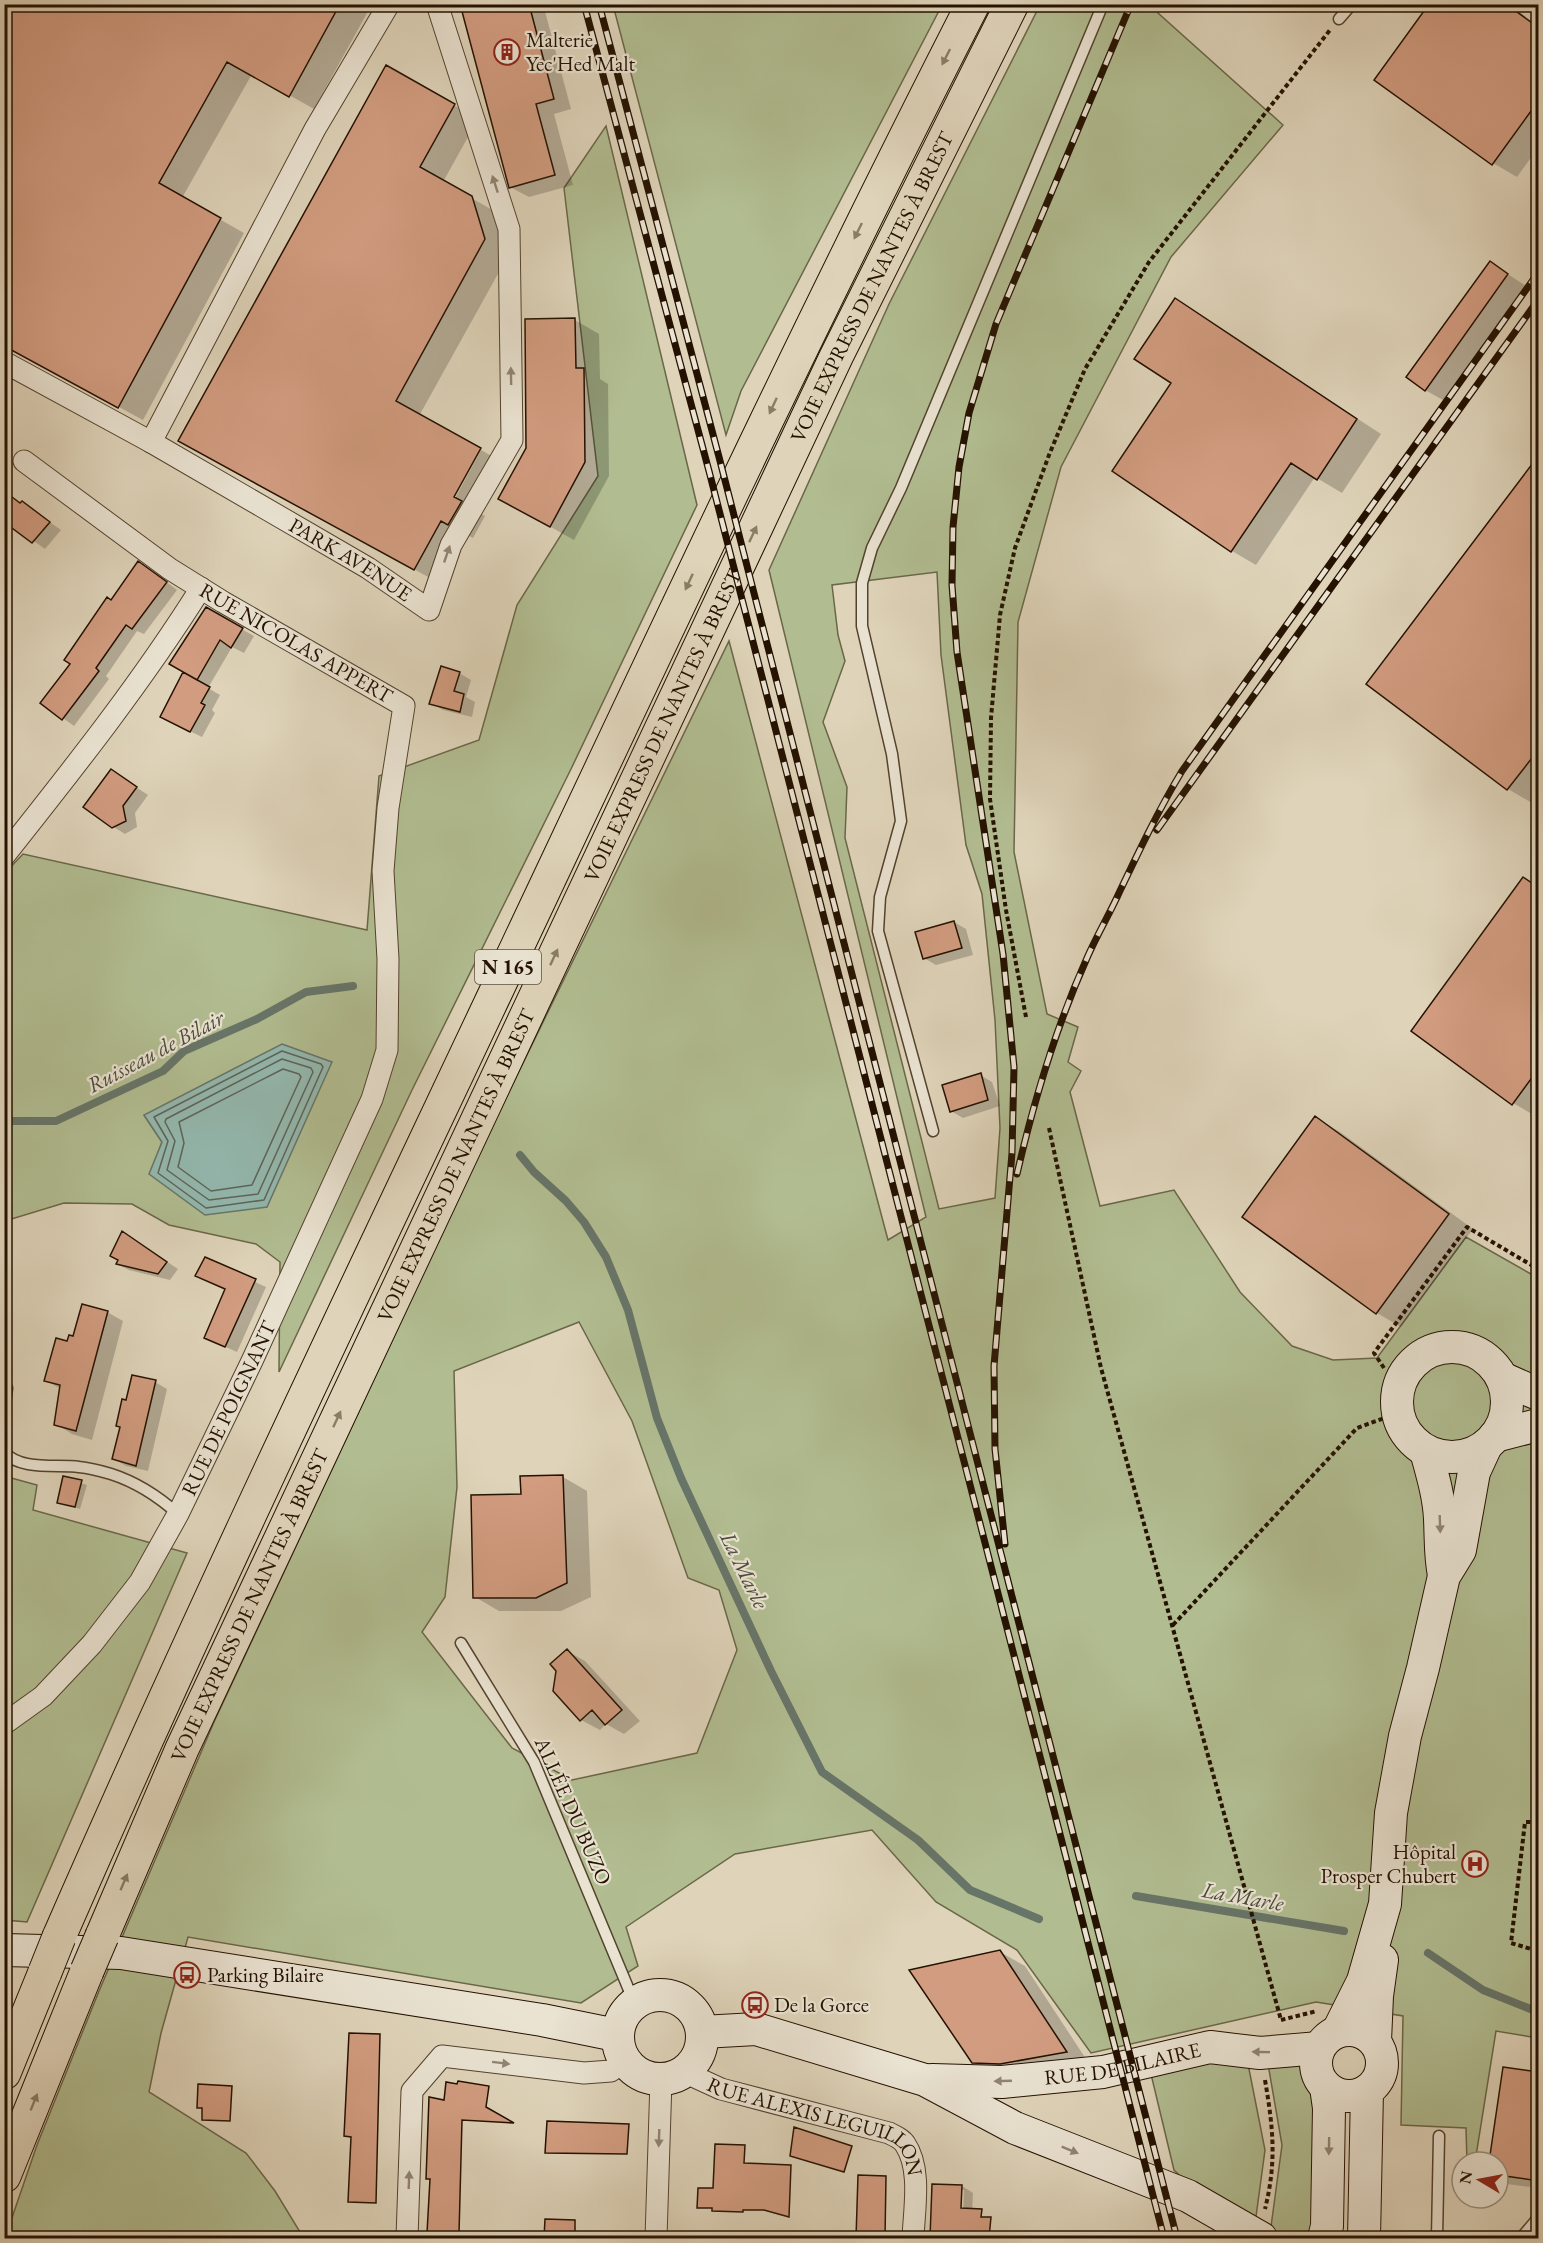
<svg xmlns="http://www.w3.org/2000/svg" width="1543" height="2243" viewBox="0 0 1543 2243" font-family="'EB Garamond',serif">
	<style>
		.green { fill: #b1bd91; stroke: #6a6748; stroke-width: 1.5; fill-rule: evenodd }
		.water { fill: #93b8af; stroke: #677569; stroke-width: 1.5 }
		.shadow { fill: #0003; fill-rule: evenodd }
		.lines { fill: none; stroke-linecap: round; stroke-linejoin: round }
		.shore { stroke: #5c6458; stroke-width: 1.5 }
		.stream { stroke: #677569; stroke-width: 8 }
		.building { fill: #d29c80; stroke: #241100; stroke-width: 1.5 }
		.lane-casing { stroke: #53422e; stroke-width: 13 }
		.street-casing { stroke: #53422e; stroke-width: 23 }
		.secondary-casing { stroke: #241100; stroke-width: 34 }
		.highway-casing { stroke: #241100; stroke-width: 35 }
		.path { stroke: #241100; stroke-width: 4; stroke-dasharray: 4.5 3; stroke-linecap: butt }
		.lane { stroke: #eae3d2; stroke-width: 10 }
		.street { stroke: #eae3d2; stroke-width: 21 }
		.secondary { stroke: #eae3d2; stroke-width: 32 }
		.highway { stroke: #dfd4ba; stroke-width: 33 }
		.rail-casing { stroke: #241100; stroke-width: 7 }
		.rail { stroke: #eae3d2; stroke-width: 4.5; stroke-dasharray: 14; stroke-linecap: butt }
		.highway-bridge-casing { stroke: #241100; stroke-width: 35; stroke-linecap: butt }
		.highway-bridge { stroke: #dfd4ba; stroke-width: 33 }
		.oneway { fill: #8b7c66 }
		.oneway2 { fill: #918474 }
		.labels { text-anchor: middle; stroke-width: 4.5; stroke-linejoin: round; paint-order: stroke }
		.shield { fill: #eae3d2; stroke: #5f503f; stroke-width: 1.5 }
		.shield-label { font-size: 20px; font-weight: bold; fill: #241100 }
		.poi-label { font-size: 21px; fill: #241100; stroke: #eae3d2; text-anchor: start }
		.street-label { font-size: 21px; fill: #241100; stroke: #eae3d2 }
		.water-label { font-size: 22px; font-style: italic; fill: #4b4b3d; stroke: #eae3d2 }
	</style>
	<rect width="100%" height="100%" fill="#dfd4ba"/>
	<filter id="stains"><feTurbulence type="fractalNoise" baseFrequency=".00333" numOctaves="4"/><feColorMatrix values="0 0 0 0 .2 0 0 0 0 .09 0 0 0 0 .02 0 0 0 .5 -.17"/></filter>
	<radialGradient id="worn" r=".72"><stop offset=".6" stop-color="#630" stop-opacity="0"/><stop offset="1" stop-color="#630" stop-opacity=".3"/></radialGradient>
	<path class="green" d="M613,5H942L741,391L726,435Z
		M1040,5H1161L1158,13L1283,125L1171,257L1061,467L1018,622L1014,852L1047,1014L1078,1027L1068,1062L1081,1071L1070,1092L1100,1206L1174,1190L1240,1292L1292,1346L1333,1360L1377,1358L1466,1237L1538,1278V2038L1496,2031L1475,2162H1467L1466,2128L1401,2125L1403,2016L1316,2002L1091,2053L1017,1950L936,1902L872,1830L735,1854L626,1927L638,1966L581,2003L188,1937L161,2033L149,2092L246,2153L275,2191L300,2232L301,2238H5L37,2145L99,1991L214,1722L485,1141L729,641L888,1240L926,1217L769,570L889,304ZM937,572L941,655L966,845L982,894L995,1020L1000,1128L995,1198L939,1209L845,838L847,787L823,722L845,661L838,635L832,585ZM579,1322L632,1421L688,1578L719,1590L737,1650L697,1753L572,1780L512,1748L422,1632L445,1597L457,1487L454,1371Z
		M606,126L697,505L571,769L412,1090L279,1372L280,1262L256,1244L169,1225L132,1204L64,1203L5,1221L4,874L23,854L367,930L379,776L479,740L517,605L598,476L564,188ZM144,1115L267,1207L150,1174L162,1142Z
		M4,1476L37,1485L33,1510L187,1553L27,1922L5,1920Z
		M1302,2057C1302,2080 1316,2099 1320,2122L1311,2230L1306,2238H1277L1270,2234L1282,2145L1268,2064Z
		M1247,2059L1265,2150L1255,2224L1193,2188L1174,2170L1150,2070L1190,2060Z"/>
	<path class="water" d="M282,1044L332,1062L267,1207L205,1215L149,1174L162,1142L144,1115Z"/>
	<path class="shadow" d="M4,4H372L314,109L252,74L182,198L244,233L143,420L4,345Z
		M461,4H543L571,109L554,114L573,185L529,197L510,187Z
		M1430,4H1509L1538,26V148L1517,177L1493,163Z
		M387,67L478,119L443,182L496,212L509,254L419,416L449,503L452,504L481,450L504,463L478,512L485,516L473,538L465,534L439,583L205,454Z
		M1491,263L1526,286L1443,400L1425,390Z
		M1175,300L1381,434L1342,493L1315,477L1256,565L1232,551L1114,471L1173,383Z
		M575,320L599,334L600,379L608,384L609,476L574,540L524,512Z
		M1538,460V795L1532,803L1508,789L1368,684Z
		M23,503L61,530L45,549L7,522Z
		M149,569L177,590L144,634L137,631L106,676L109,679L74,726L42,703L72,664L111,602Z
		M4,579L10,584L4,591Z
		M206,609L254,636L244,653L232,647L208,688L220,695L212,710L215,713L202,737L173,723L185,672Z
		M459,673L471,680L466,697L475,702L472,717L443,710L431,703Z
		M111,771L148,795L135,813L137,827L125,834L112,826Z
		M1524,879L1538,887L1537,1117L1513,1103Z
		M954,922L966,929L973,955L936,965L924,958Z
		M980,1075L992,1082L1000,1106L963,1118L951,1111Z
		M1316,1118L1340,1132L1473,1229L1401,1327L1377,1313Z
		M134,1240L178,1269L170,1280L129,1270L117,1264Z
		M205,1259L266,1287L237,1352L217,1343L226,1289L197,1276Z
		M107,1312L123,1321L92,1440L72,1434L56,1424L61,1389L45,1380L68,1343Z
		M155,1382L167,1389L148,1471L126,1466L114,1459L127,1401Z
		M563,1477L587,1491L591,1597L561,1611H499L475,1597L522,1495Z
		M64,1478L87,1485L80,1509L59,1502Z
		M567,1651L585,1661L640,1721L624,1734L606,1724L600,1730L581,1720Z
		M1000,1952L1025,1966L1090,2065L998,2076L973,2062Z
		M1538,2074V2188L1507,2184L1498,2178V2162H1491Z
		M933,2186H962L973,2193L972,2215L975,2216L972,2238H931ZM961,2190H964L963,2215H960Z"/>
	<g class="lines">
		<path class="shore" d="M282,1051L321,1064L323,1067L264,1200L206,1208L158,1173L168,1141L154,1117Z
			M282,1059L311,1068L313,1072L258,1194L209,1200L167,1170L175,1141L165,1122L166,1119Z
			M283,1069L299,1074L301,1077L252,1185L211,1191L178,1167L184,1143L179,1122Z"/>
		<path class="stream" d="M4,1121H56L163,1071L184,1051L257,1019L306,992L353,986
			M520,1155L534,1172L566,1201L584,1222L606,1257L628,1310L657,1418L681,1478L771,1671L822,1772L918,1840L970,1890L1039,1919
			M1136,1896L1344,1931
			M1428,1953L1483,1990L1538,2012"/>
	</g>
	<path class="building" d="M4,4H340L289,97L227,62L159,183L221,218L118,408L4,346Z
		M460,4H529L554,99L536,104L555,175L509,188Z
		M1429,4H1506L1539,28V100L1492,165L1374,80Z
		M386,65L455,104L420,167L472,196L485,239L396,401L481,448L454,497L462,501L448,525L441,521L414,570L178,441Z
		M1490,261L1508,274L1425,391L1406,377Z
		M1175,298L1357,419L1317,480L1291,463L1231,552L1112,471L1171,383L1134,359Z
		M575,318L576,368H584L585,462L550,527L498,499L526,448L525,319Z
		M1539,455V749L1507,790L1366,684Z
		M12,497L20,503L22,501L50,522L32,543L4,522V506Z
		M138,561L167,582L132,629L126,625L96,668L99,671L62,720L40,703L70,664L64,660L107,597L111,600Z
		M206,607L243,628L231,648L220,640L197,680L169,664Z
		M441,666L460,672L454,691L464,694L460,712L429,704Z
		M183,672L210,687L201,703L205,705L190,732L160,717Z
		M111,769L137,787L123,806L126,821L112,828L83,807Z
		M1523,877L1539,888V1068L1512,1105L1411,1031Z
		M954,921L962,948L923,959L915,932Z
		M981,1073L988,1100L950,1112L942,1085Z
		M1315,1116L1449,1214L1376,1314L1242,1217Z
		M122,1231L167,1262L158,1274L116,1264L118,1260L110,1256Z
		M205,1257L256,1279L225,1347L204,1338L225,1289L195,1276Z
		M82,1304L108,1311L76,1431L54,1425L60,1385L44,1381L56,1338L67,1341L69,1335L73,1336Z
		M132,1375L156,1380L136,1466L112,1459L120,1427L116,1426L122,1399L126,1400Z
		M563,1475L567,1583L536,1598H473L471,1495L521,1494L520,1476Z
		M63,1476L82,1480L75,1507L57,1503Z
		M567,1649L622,1710L605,1725L592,1710L580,1721L553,1691L556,1671L550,1664Z
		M1000,1950L1067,2052L1000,2064L972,2063L909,1970Z
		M349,2033L380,2034L376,2203L348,2202L351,2137L344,2136Z
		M1503,2067L1539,2072V2181L1498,2175V2162H1489Z
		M458,2081L489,2086L486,2107L514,2123L462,2120L459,2234L427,2233L430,2179H426L429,2097L444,2100L446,2082L457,2084Z
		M198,2084L232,2086L230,2121L202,2120V2108H197Z
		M547,2121L629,2124L627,2154L545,2153Z
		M794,2127L852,2146L844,2172L790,2156Z
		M715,2144L745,2145L744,2163L791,2165L789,2217L764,2210H743V2212L712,2211V2208H697L698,2188H713Z
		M858,2175L886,2176L885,2238H856Z
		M932,2184L962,2185L961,2208L982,2209L981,2217H991L989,2238H930Z
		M545,2219L575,2220V2238H544Z"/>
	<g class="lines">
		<g class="lane-casing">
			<path id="lane" d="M1339,19L1352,4
				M933,1131L878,931L880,897L901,821L892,754L862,626V583L872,548L901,488L1103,4
				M4,1413L7,1388
				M4,1452C21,1471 57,1464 79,1467C90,1468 101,1471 111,1474C136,1482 159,1497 178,1514
				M461,1643L534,1762L634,2002
				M1437,2238L1439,2136
				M1521,2238L1538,2218"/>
		</g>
		<g class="street-casing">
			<g id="street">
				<path id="s1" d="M4,362L151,442L368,568L429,610L451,545L512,440L509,229L437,4"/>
				<path d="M151,442L315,129L389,4"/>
				<path d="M4,856C73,769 142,682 201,588"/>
				<path id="s2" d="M4,1724L43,1696L92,1644L140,1582L178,1514L252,1361L372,1099L387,1050L388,959L383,871L388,808L404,706L223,602L170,569L24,461"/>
				<path id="s3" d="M684,2072L721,2089L889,2133C895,2136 902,2139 905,2144C922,2169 914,2210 913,2238"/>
				<path d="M407,2238L412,2091L442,2056L584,2073L611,2071L624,2061"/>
				<path d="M656,2238L661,2080"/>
			</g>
		</g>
		<g class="secondary-casing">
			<g id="secondary">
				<circle cx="1452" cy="1402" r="55"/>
				<path d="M1502,1378L1538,1394"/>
				<path d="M1495,1436L1538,1425"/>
				<path d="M1426,1451C1432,1473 1439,1496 1440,1519C1441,1538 1440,1556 1444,1575"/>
				<path d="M4,1950L121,1953L542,2020L616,2035"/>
				<circle cx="660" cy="2037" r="42"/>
				<circle cx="1349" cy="2063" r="33"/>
				<path d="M1338,2031L1363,1981L1385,1904L1391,1813L1405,1736L1423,1668L1444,1576L1460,1550L1474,1472L1486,1446"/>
				<path d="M702,2032L756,2029L925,2080L1015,2128L1188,2196L1261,2238"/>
				<path d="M1375,2041L1377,1996L1382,1960"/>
				<path id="s4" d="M932,2080L1002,2082L1103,2072L1210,2047L1260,2053L1319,2048"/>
				<path d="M1324,2238L1327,2226L1329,2108L1326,2087"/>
				<path d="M1364,2238L1367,2091"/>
			</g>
		</g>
		<g class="highway-casing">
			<g id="highway">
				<path id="s5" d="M102,1936L182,1749L836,357L1012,4"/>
				<path d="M59,1937C202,1609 357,1286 510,962C661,642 811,320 973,4"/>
				<path d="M4,2073L45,1972"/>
				<path d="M4,2176L87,1971"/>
			</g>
		</g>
		<path class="path" d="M1026,1017L1006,910L990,799L991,718L1000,615L1015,548L1049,455L1085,369L1149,262L1330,30
			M1049,1128L1101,1368L1281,2020
			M1384,1368L1374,1353L1467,1227L1538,1269
			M1173,1625L1357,1428L1398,1413
			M1538,1822H1525L1511,1943L1538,1951
			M1281,2020L1317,2011
			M1265,2080C1273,2127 1277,2161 1265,2209"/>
		<use href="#lane" class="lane"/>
		<use href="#street" class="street"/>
		<use href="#secondary" class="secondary"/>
		<use href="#highway" class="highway"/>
		<g class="rail-casing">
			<path id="rail" d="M584,4L709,471L1164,2238
				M599,4L719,457L1177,2238
				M1157,830L1538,300
				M1017,1174C1034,1100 1056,1027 1087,958C1097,935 1109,915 1119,893C1139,851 1158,811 1182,771L1538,273
				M1005,1544L995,1449L994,1366L1012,1153L1014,1067L1003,954L957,652L952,585L953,527L959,467L969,413L996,324L1131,4"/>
		</g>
		<use href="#rail" class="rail"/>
		<g class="highway-bridge-casing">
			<path id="highway-bridge" d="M87,1971L102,1936
				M45,1972L59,1937"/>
		</g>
		<use href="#highway-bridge" class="highway-bridge"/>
	</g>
	<defs><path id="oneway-solid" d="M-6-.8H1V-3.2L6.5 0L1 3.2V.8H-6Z" transform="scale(1.5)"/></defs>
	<g class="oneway">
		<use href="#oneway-solid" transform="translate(946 57) rotate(117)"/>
		<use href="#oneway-solid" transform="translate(858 231) rotate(116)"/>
		<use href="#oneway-solid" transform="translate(773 406) rotate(115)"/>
		<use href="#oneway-solid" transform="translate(753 534) rotate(-65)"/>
		<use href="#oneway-solid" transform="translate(689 582) rotate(115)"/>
		<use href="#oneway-solid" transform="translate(554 957) rotate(-65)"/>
		<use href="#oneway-solid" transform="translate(337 1419) rotate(-65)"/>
		<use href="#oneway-solid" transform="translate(124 1882) rotate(-67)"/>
		<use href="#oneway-solid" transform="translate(34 2102) rotate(-68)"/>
	</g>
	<g class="oneway2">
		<use href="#oneway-solid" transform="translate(495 184) rotate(-108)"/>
		<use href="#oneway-solid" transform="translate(511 376) rotate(-91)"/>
		<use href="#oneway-solid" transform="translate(447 554) rotate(-71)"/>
		<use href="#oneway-solid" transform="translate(1440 1524) rotate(88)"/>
		<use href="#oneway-solid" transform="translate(1261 2052) rotate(-179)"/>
		<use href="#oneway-solid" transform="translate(501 2063) rotate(7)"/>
		<use href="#oneway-solid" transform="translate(1003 2081) rotate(178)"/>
		<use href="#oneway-solid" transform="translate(659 2138) rotate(92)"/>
		<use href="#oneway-solid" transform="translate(1329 2146) rotate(91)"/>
		<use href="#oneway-solid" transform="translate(1070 2150) rotate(22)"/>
		<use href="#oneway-solid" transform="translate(409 2180) rotate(-88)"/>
	</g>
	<defs>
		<g id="building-ring" transform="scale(1.35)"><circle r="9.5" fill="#eae3d2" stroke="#8f2418" stroke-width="1.5"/><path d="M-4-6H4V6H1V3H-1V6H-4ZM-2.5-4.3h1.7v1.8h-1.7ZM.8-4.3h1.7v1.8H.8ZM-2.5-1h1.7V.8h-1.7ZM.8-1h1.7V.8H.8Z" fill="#8f2418"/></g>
		<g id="hospital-ring" transform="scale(1.35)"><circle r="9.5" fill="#eae3d2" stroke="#8f2418" stroke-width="1.5"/><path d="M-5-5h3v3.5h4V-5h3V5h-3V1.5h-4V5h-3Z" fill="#8f2418"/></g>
		<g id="bus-ring" transform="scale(1.35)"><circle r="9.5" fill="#eae3d2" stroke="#8f2418" stroke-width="1.5"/><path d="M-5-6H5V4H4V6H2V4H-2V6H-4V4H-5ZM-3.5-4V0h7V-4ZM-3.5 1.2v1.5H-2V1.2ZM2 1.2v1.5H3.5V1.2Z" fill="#8f2418"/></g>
	</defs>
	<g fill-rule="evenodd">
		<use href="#building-ring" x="507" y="52"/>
		<use href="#hospital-ring" x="1475" y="1864"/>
		<use href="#bus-ring" x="187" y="1975"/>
		<use href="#bus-ring" x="755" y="2005"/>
	</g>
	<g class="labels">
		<rect class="shield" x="475" y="950" width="66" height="34" rx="4.5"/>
		<g class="shield-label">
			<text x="508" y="974">N 165</text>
		</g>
		<g class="poi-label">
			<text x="526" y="47">Malterie<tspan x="526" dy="24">Yec'Hed Malt</tspan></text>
			<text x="1456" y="1859" text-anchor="end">Hôpital<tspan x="1456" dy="24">Prosper Chubert</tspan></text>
			<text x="207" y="1982">Parking Bilaire</text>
			<text x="774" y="2012">De la Gorce</text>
		</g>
		<g class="street-label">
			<text dy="7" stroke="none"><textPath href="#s5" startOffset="1820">VOIE EXPRESS DE NANTES À BREST</textPath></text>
			<text dy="7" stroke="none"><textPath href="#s1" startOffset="399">PARK AVENUE</textPath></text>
			<text transform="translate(296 643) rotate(30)" y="7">RUE NICOLAS APPERT</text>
			<text dy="7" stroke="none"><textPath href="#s5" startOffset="1334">VOIE EXPRESS DE NANTES À BREST</textPath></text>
			<text dy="7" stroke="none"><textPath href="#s5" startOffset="848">VOIE EXPRESS DE NANTES À BREST</textPath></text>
			<text dy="7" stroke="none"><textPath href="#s2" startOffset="393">RUE DE POIGNANT</textPath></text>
			<text dy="7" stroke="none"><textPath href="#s5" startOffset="362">VOIE EXPRESS DE NANTES À BREST</textPath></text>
			<text transform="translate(573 1811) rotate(66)" y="7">ALLÉE DU BUZO</text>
			<text dy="7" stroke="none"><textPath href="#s4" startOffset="192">RUE DE BILAIRE</textPath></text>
			<text dy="7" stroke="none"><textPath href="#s3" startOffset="147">RUE ALEXIS LEGUILLON</textPath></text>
		</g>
		<g class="water-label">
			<text transform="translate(155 1051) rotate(-28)" y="8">Ruisseau de Bilair</text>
			<text transform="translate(745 1570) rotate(64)" y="8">La Marle</text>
			<text transform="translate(1243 1896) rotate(10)" y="8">La Marle</text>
		</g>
	</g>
	<rect width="1543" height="2243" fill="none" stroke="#dfd4ba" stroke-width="24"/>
	<rect x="6" y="6" width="1531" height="2231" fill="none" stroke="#241100" stroke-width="3"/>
	<rect x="12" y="12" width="1519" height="2219" fill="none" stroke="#241100" stroke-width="1.5"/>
	<g transform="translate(1480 2180) rotate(280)"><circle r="28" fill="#eae3d2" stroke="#9b8f7e" stroke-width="1.5"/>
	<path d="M0-4.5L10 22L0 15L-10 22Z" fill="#8f2418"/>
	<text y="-9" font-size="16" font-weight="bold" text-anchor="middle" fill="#241100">N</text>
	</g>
	<rect width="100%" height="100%" filter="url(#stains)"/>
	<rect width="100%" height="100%" fill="url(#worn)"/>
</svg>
